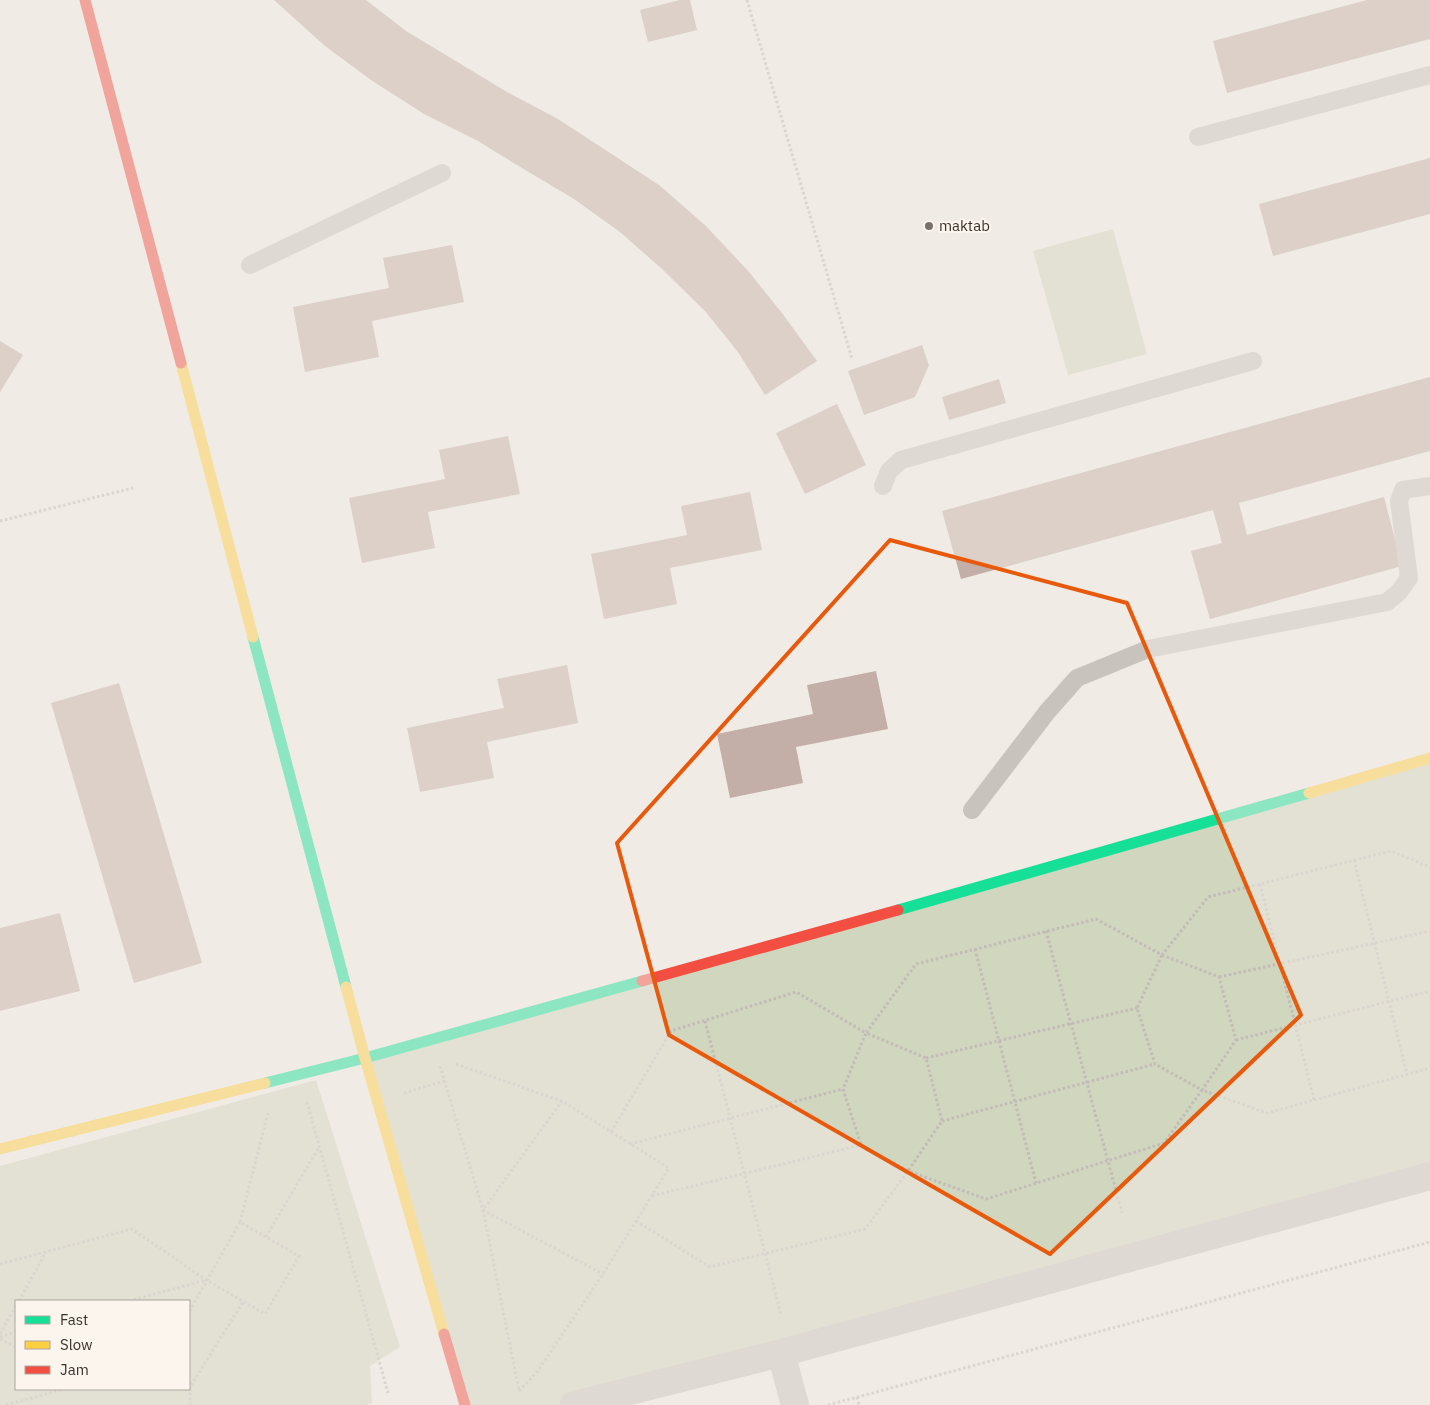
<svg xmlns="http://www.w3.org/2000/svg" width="1430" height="1405" viewBox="0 0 1430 1405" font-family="'IBM Plex Sans',sans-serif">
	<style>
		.green { fill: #d1d6bf; fill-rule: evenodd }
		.building { fill: #c3afa7 }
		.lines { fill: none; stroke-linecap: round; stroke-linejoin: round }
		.path { stroke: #c2bbb6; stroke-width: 3; stroke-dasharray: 2.5 2.5; stroke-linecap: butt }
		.lane { stroke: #c9c3be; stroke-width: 18 }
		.street { stroke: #c9c3be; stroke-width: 28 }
		.fast { stroke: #16e098; stroke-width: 11 }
		.slow { stroke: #ffcf43; stroke-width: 11 }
		.jam { stroke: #f24e42; stroke-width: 11 }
		.marked { fill: none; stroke: #e8590c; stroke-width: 4; stroke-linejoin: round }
		.poi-dot { fill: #7a716c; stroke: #fbf5ee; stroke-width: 2 }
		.labels { text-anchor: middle; stroke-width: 4; stroke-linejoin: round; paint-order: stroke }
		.poi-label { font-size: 15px; fill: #3b302b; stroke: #fbf5ee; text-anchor: start }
	</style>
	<rect width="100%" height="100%" fill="#f0ebe5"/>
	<path class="green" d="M1113,229L1147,354L1068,375L1033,251Z
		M1430,758V1176L574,1405H465L365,1058Z
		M316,1080L400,1347L370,1366L372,1403L366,1405H0V1166ZM16,1301H189V1389H16Z"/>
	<path class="building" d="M274,0H366L406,31L507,92L558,119L659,185L706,226L749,272L782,313L817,361L765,395L738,352L705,311L662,269L620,232L574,199L522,168L478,141L424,114L371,80L325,46Z
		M680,0H690L697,30L648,42L640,10Z
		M1367,0H1430V39L1227,93L1213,41Z
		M1430,158V214L1273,256L1259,204Z
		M452,245L464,302L372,321L379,357L305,372L293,307L389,288L383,258Z
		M0,341L23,355L0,392Z
		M922,345L929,365L915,397L864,415L848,371Z
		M1430,377V451L1239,503L1247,535L1384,497L1402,566L1210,619L1191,551L1222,543L1213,510L961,579L942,511Z
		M999,379L1006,403L949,420L942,397Z
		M837,404L866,465L805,494L776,433Z
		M508,436L520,494L428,512L435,548L362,563L349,498L445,479L439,450Z
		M750,492L762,550L670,568L677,604L604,619L591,554L687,535L681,506Z
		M567,665L578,723L487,742L494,778L420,792L407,728L504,708L497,679Z
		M876,671L888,729L796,747L803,783L730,798L717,734L813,714L807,685Z
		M119,683L202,963L134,983L51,703Z
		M60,913L80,991L0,1011V928Z"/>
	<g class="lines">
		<path class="path" d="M747,0L852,359
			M0,521L133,488
			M1354,860L1407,1074
			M1260,884L1314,1100
			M1046,931L1122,1213
			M975,949L1036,1183
			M1162,955L1219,977L1236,1040L1202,1090L1155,1064L1137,1008Z
			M1219,977L1430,931
			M705,1021L781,1315
			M1236,1040L1430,991
			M926,1058L1137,1008
			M456,1064L561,1101
			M440,1066L483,1210L519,1390
			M404,1093L444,1081
			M307,1102L388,1393
			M942,1121L1155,1064
			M611,1132L671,1031L796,992L866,1033L916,964L1096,919L1162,955L1208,897L1391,851L1430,867
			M630,1144L843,1089
			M652,1196L861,1145
			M636,1221L710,1267L865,1229L908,1171L942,1121L926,1058L866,1033L843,1089L861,1145L908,1171L986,1199L1164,1143L1202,1090L1267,1113L1430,1068
			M240,1222L268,1113
			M266,1237L319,1147
			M0,1264L132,1229L206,1280L265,1314L299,1256L240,1222L189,1312
			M19,1301L46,1252
			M129,1301L206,1280
			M0,1334L16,1305
			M0,1337L16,1332
			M0,1339L16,1347
			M519,1391L537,1372L603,1274L669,1168L562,1101L483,1210L603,1274
			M857,1397L859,1405
			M6,1405L64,1389
			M190,1405V1387L243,1302
			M828,1405L1430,1242"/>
		<path class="lane" d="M1198,137L1430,75
			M250,265L442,173
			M883,486L889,471L901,460L1253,361
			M972,810L1047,712L1077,678L1148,649L1387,602L1399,592L1409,578L1399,501L1403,490L1430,486"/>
		<path class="street" d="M781,1353L795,1405
			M574,1405L781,1353L1430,1176"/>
		<path class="fast" d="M253,637L346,987
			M898,910L1309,793
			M265,1083L365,1058L642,981"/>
		<path class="slow" d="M181,363L253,637
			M1309,793L1430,758
			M346,987L365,1058L444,1334
			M0,1149L265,1083"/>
		<path class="jam" d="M85,0L181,363
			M642,981L898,910
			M444,1334L465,1405"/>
	</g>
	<path d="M0 0H1430V1405H0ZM890,540L1127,603L1301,1015L1050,1254L669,1035L617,843Z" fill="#f0ebe5" fill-opacity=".55" fill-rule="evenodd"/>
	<path class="marked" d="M890,540L1127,603L1301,1015L1050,1254L669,1035L617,843Z"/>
	<circle class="poi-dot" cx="929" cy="226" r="5"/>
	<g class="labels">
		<g class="poi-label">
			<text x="939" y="231">maktab</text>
		</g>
	</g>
	<rect x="15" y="1300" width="175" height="90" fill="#fbf5ee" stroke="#aea6a0"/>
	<rect x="25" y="1316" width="25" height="8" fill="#16e098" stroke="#aea6a0"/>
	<text x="60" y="1325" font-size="15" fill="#3b302b">Fast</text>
	<rect x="25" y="1341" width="25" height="8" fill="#ffcf43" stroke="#aea6a0"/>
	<text x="60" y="1350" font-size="15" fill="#3b302b">Slow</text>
	<rect x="25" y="1366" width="25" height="8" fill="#f24e42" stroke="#aea6a0"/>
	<text x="60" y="1375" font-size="15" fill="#3b302b">Jam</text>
</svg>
